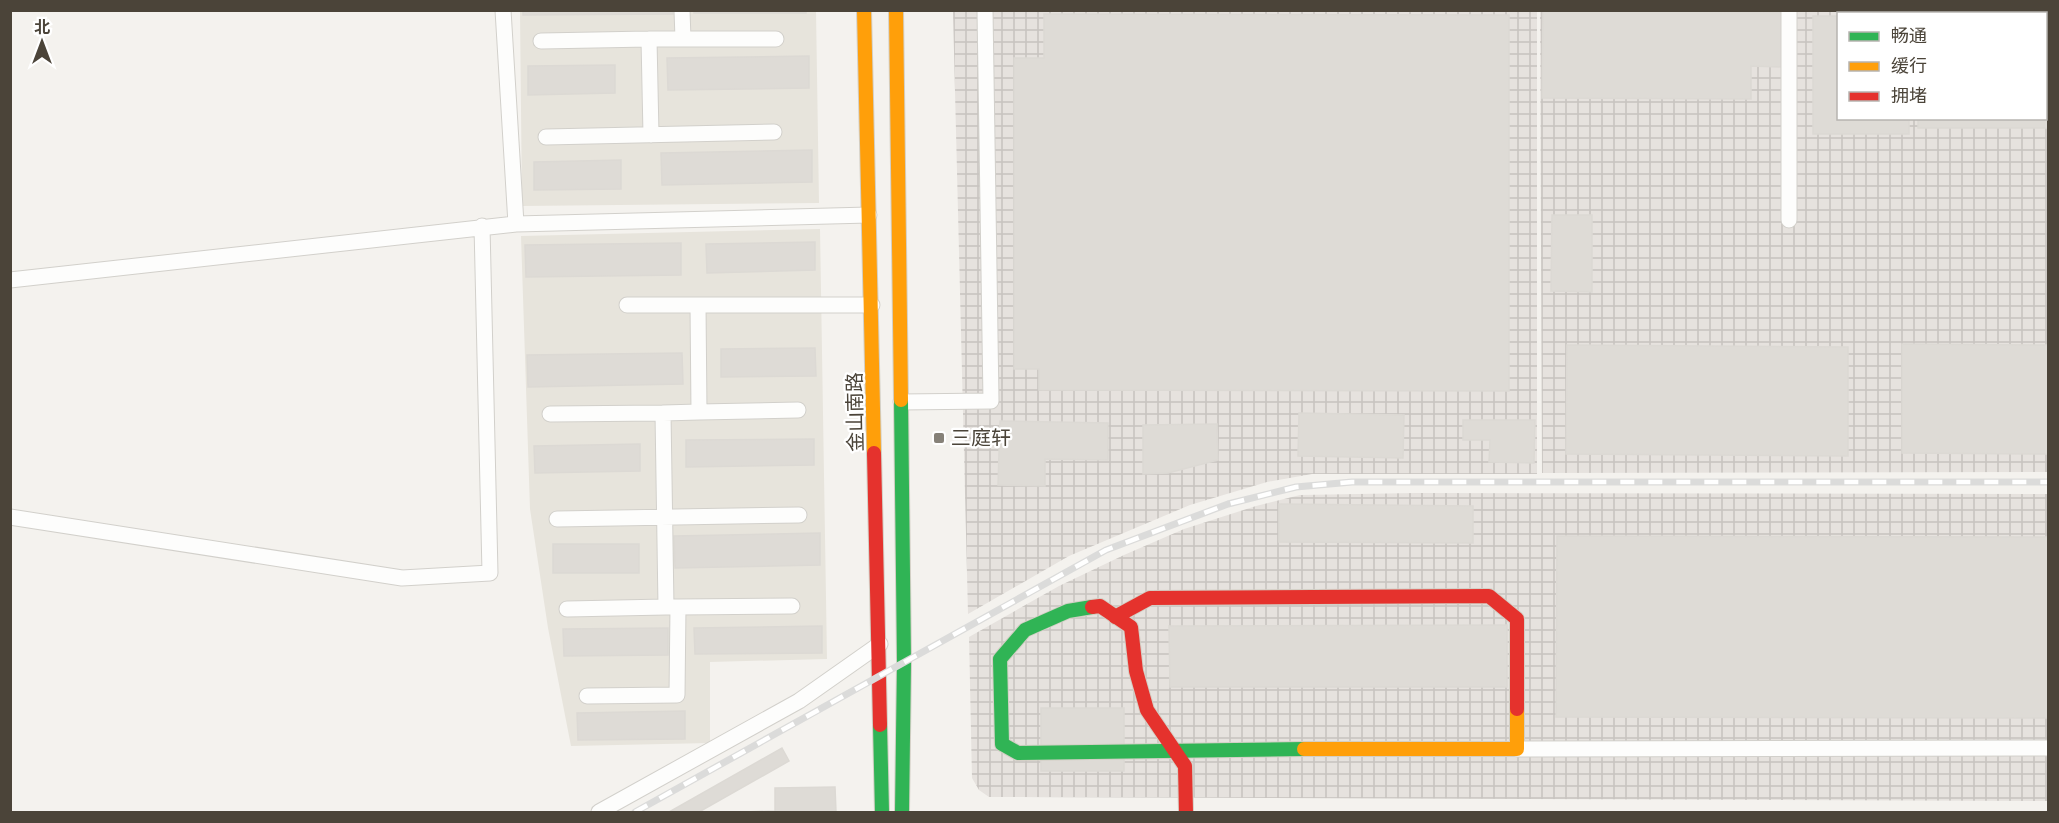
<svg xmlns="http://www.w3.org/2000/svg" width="2059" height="823" viewBox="0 0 2059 823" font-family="'Nunito Sans','Noto Sans SC',sans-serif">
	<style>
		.residential { fill: #e7e4dc }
		.industrial { fill: url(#industrial-grid); fill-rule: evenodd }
		.building { fill: #dedbd6; stroke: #dcd9d4; stroke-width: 1.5 }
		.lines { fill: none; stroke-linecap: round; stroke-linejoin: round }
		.street-casing { stroke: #d2d0cb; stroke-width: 17 }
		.fast-casing { stroke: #d3cfc5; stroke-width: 16 }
		.slow-casing { stroke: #d3cfc5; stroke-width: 16 }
		.jam-casing { stroke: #d3cfc5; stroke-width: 16 }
		.street { stroke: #fdfdfc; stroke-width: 15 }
		.fast { stroke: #30b455; stroke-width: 14 }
		.slow { stroke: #ff9f0a; stroke-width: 14 }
		.jam { stroke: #e5322d; stroke-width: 14 }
		.rail-casing { stroke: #dbdbda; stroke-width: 7 }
		.rail { stroke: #fff; stroke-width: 4.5; stroke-dasharray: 14; stroke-linecap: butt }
		.poi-dot { fill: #868178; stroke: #fff; stroke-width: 2 }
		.labels { text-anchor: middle; stroke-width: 4.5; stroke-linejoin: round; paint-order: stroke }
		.street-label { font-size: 20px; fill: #4b4439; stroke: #fff }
		.poi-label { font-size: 20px; fill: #4b4439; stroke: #fff; text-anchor: start }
	</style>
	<defs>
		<pattern id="industrial-grid" width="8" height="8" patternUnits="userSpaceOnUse" patternTransform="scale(1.5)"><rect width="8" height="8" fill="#e6e2de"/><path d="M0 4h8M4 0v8" fill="none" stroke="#c7c3bf"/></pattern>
	</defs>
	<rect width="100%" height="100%" fill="#f4f2ee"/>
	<path class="residential" d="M520,11H816L819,203L522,206Z
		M820,229L827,659L710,662V743L571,746L548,628L530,509L521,236Z"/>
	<path class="industrial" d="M953,11H1537V474H1312L1267,482L1190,505L1069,556L968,614Z
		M1540,11H2048V472L1542,473ZM1838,14H2046V118H1838Z
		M1416,493L2048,494V801L989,797L979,790L972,778L969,637L1059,586L1124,555L1184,529L1256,506L1300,495Z"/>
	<path class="building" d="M523,10H673V14L523,15Z
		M694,10H806V13H694Z
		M1543,10L1783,12V67L1751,66V99L1542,98Z
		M1044,14L1509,15V391L1039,390V369H1014V58H1044Z
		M1813,16H1838V118H1909V134H1813Z
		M2046,19H2048V56H2046Z
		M809,56V88L668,90L667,58Z
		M615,65V93L528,95V66Z
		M2046,89H2048V128H1918V118H2046Z
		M812,150V182L662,185L661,153Z
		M621,160V189L534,190V162Z
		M1552,215H1592V292L1551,291Z
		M815,242V270L707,273L706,244Z
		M681,243V275L526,277L525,245Z
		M1902,344L2048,345V454L1902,453Z
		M1567,345L1848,347V456L1566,454Z
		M815,348L816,376L721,377V349Z
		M682,353L683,384L528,387L527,355Z
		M1299,413L1404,415L1403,458L1298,456Z
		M1463,420H1535L1534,463L1489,462L1490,440H1463Z
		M1000,421L1108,423V460L1045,459V486L998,485Z
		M1217,424L1218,460L1168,473L1143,474V425Z
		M814,439V465L686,467V440Z
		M640,444V471L535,473L534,446Z
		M1279,504L1473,506V543L1279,542Z
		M820,533V565L675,568L674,536Z
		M1557,536L2048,537V718L1556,717Z
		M553,544H639V573H553Z
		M1507,625V687H1170L1169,626Z
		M822,626V653L695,654L694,628Z
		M668,628V655L564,656L563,629Z
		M1041,708H1124V771H1041Z
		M685,711V739L578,740L577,713Z
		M782,748L789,761L699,812H669Z
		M835,787L836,812H744L775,811V788Z"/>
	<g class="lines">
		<g class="street-casing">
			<path id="street" d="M503,10L516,224
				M1789,10V220
				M683,39H776
				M541,41L649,39
				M651,135L649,39H683L682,10
				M546,137L774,132
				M10,280L516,224L869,215
				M698,305H872
				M901,402L991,401L985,10
				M699,412L798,410
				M550,414L663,413
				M10,517L402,578L490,573L482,226
				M557,519L799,515
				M678,607L792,606
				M567,609L666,607
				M587,696L677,695L678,607H666L663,413L699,412L698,305H627
				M1517,749L2048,748
				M599,812L799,701L880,644"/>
		</g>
		<g class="fast-casing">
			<path id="fast" d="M901,400L904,662L902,812
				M1092,607L1068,611L1025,630L1000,659L1002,744L1018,753L1304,749
				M880,725L882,812"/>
		</g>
		<g class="slow-casing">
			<path id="slow" d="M864,10L874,453
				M896,10L901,400
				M1304,749H1517V709"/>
		</g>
		<g class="jam-casing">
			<path id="jam" d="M874,453L880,725
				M1092,607L1100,606L1131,627L1136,671L1147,710L1185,766L1186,812
				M1115,617L1150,598L1489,596L1517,619V709"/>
		</g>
		<use href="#street" class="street"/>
		<use href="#fast" class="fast"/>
		<use href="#slow" class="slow"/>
		<use href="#jam" class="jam"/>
		<g class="rail-casing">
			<path id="rail" d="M635,812L1106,550L1228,504L1296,487L1352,482H2048"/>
		</g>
		<use href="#rail" class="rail"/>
	</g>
	<rect class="poi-dot" x="933" y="432" width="12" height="12" rx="3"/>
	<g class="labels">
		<g class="street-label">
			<text transform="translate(855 412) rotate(-91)" y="7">金山南路</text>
		</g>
		<g class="poi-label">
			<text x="951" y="445">三庭轩</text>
		</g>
	</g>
	<rect width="2059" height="823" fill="none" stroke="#4b4439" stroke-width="24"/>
	<rect x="1837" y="12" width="210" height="108" fill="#ffffff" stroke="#b7b4b0" stroke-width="1.5"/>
	<rect x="1849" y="32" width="30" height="9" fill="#30b455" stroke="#b7b4b0" stroke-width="1.5"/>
	<text x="1891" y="42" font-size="18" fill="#4b4439">畅通</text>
	<rect x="1849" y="62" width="30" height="9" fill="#ff9f0a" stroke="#b7b4b0" stroke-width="1.5"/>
	<text x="1891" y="72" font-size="18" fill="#4b4439">缓行</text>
	<rect x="1849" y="92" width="30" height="9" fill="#e5322d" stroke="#b7b4b0" stroke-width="1.5"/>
	<text x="1891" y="102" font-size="18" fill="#4b4439">拥堵</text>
	<g transform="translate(42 42)" stroke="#ffffff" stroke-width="4.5" paint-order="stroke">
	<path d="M0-4.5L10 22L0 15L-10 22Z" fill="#4b4439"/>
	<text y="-9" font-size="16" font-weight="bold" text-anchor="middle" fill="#4b4439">北</text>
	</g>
</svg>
